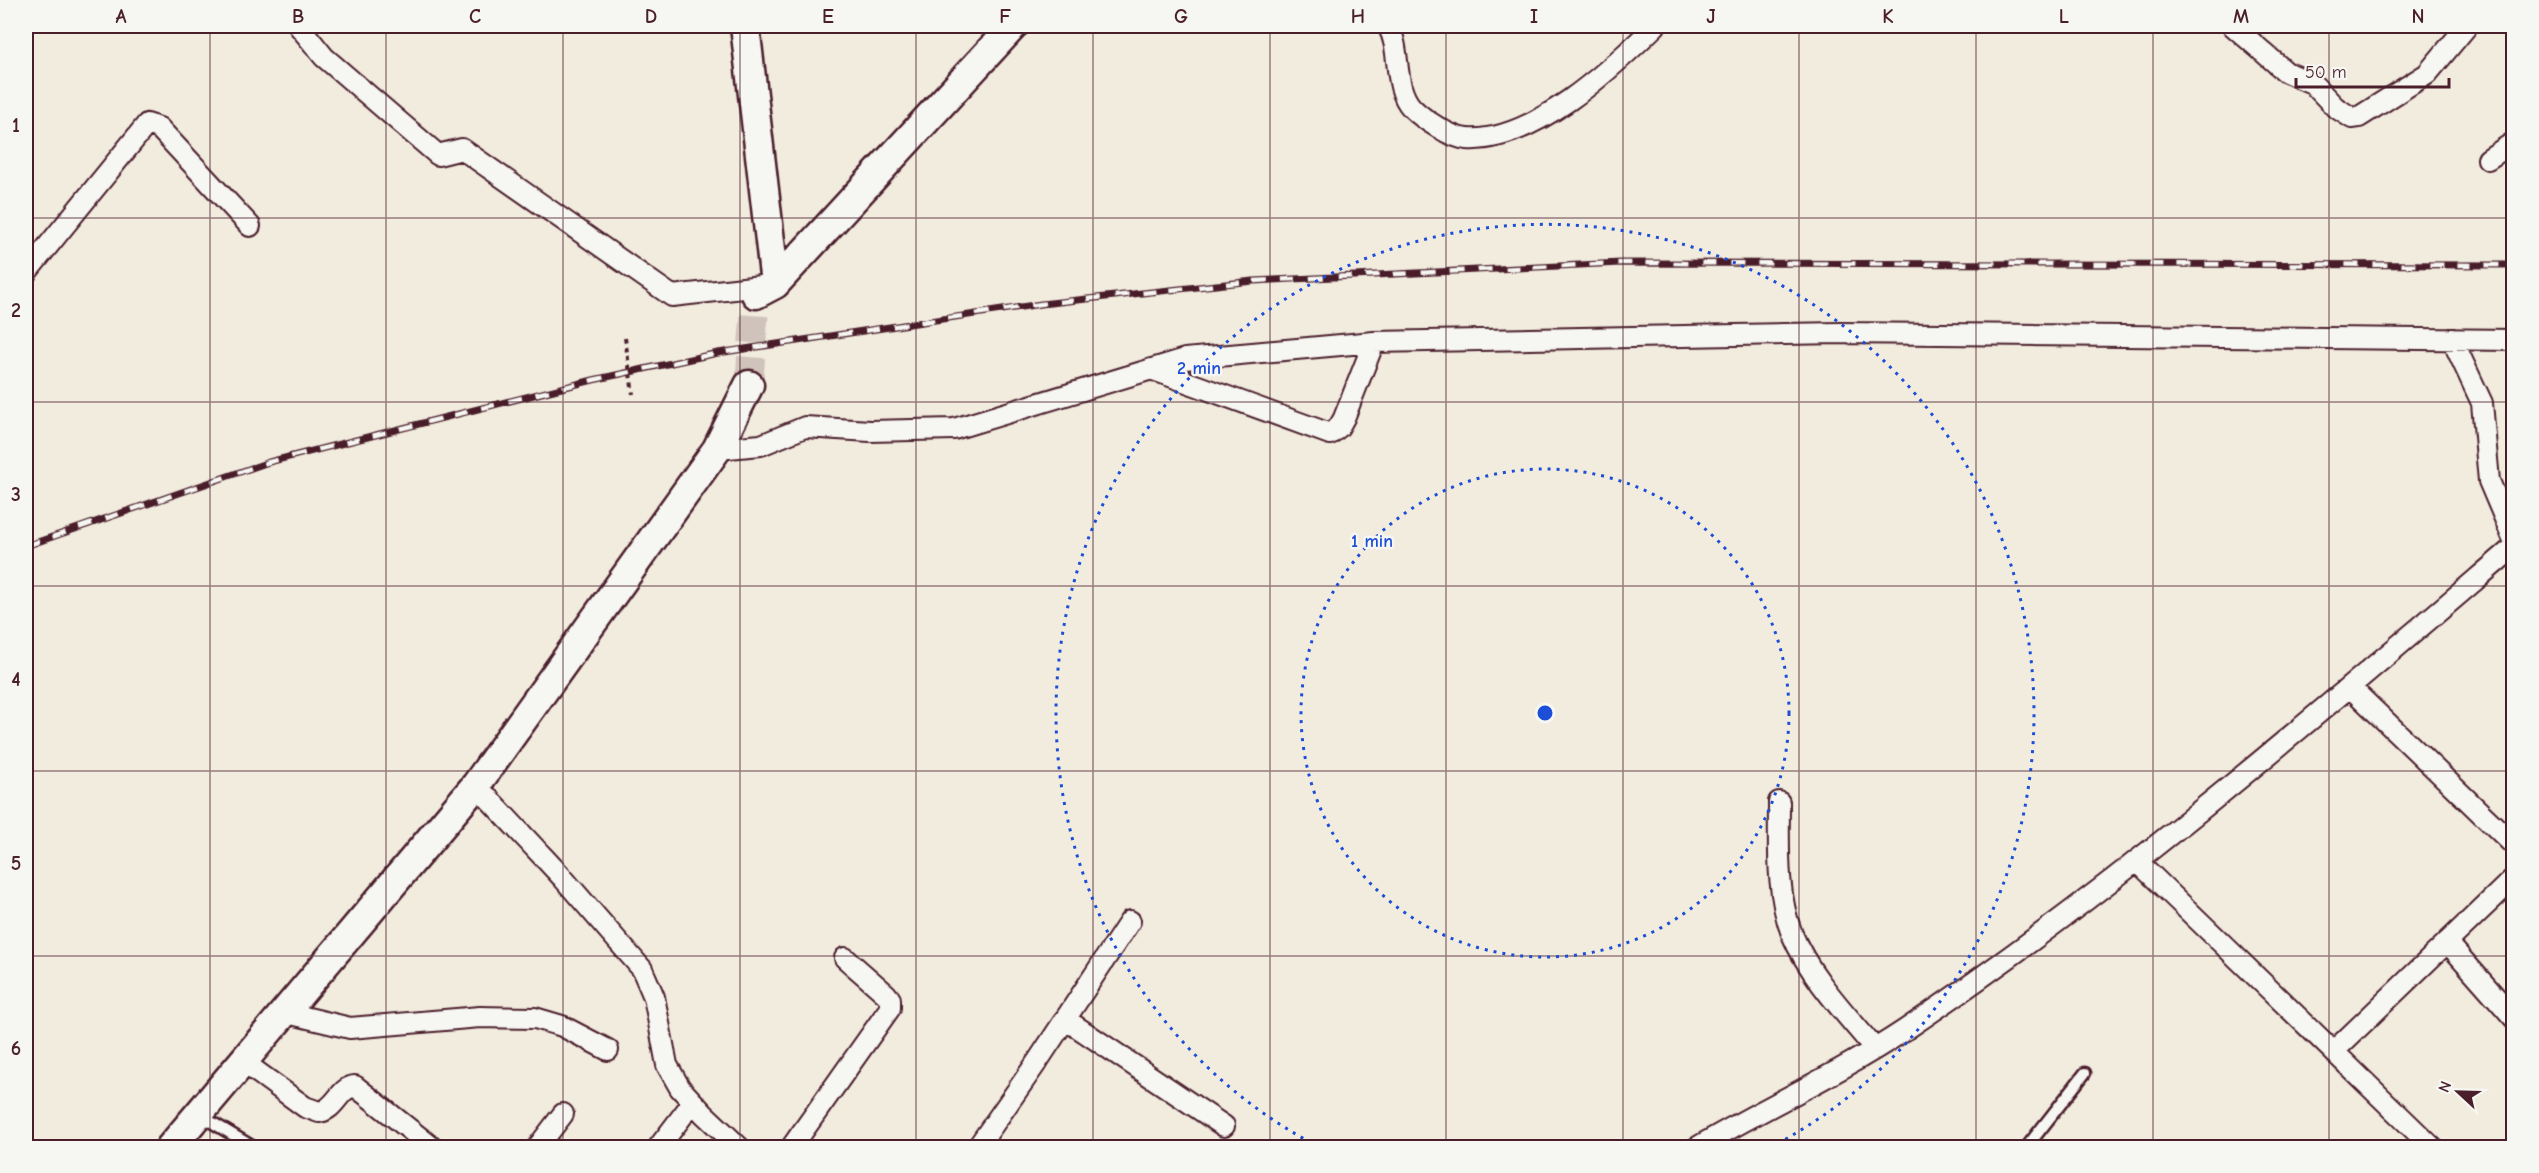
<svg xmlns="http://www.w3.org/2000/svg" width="2539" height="1173" viewBox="0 0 2539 1173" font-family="'Comic Neue',sans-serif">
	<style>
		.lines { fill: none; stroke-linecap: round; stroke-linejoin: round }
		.secondary-tunnel { stroke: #d0c3bb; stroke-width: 28; stroke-dasharray: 28 14; stroke-linecap: butt }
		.service-casing { stroke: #4a1f2b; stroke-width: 15 }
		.minor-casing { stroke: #4a1f2b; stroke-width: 24 }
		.secondary-casing { stroke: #4a1f2b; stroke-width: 33 }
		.path { stroke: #4a1f2b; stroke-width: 4; stroke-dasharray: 4.5 4.5; stroke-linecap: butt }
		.service { stroke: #f6f6f2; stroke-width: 10 }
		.minor { stroke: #f6f6f2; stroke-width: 20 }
		.secondary { stroke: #f6f6f2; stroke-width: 28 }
		.rail-casing { stroke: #4a1f2b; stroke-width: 7 }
		.rail { stroke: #f6f6f2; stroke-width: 4.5; stroke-dasharray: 14; stroke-linecap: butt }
		.grid { fill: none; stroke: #4a1f2b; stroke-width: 1.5; stroke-opacity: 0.55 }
		.ring { fill: none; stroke: #1d4ed8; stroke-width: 3; stroke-dasharray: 3 6 }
		.centre { fill: #1d4ed8; stroke: #f6f6f2; stroke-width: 3 }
		.ring-label { font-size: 18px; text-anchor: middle; font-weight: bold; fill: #1d4ed8; stroke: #f6f6f2; stroke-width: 5; stroke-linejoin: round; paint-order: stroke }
		.neatline { fill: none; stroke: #4a1f2b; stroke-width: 2 }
		.grid-label { font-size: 20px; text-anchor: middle; font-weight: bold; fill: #4a1f2b }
	</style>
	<rect width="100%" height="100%" fill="#f2ecdf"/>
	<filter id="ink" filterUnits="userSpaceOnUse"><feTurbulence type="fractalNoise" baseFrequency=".0167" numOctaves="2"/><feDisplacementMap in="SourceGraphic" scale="12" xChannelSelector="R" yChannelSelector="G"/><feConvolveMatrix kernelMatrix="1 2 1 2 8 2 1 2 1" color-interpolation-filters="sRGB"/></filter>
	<g filter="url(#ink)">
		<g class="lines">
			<path class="secondary-tunnel" d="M749,385L756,294"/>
			<g class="service-casing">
				<path id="service" d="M198,1114L255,1148
					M2026,1148L2085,1073"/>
			</g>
			<g class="minor-casing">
				<path id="minor" d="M299,26L324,57L438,155L462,149L672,296L770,285
					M1388,26C1402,50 1392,86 1412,108C1423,119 1451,138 1467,139C1533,143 1611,69 1655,26
					M2233,26L2286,72L2312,83L2335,107L2352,118L2359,117L2427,74L2467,26
					M2488,159L2514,142
					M26,273L147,124L159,128L250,226
					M2452,339L2482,403L2489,481L2514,540
					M1151,369L1330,434L1339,427L1344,418L1374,342
					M717,449L761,445L805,427L870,431L954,429L1185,359L1374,342L1839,333L2514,340
					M2351,688L2514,845
					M476,785L562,877L642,969L654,997L667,1065L680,1088L704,1114L740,1148
					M1779,802C1779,845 1776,893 1792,934C1810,977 1846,1014 1875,1049
					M2137,861L2433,1148
					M2447,942L2514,1018
					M283,1012L350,1028L480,1017L535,1018L562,1026L608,1050
					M1065,1019L1224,1126
					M2335,1050L2514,878
					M242,1061L305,1107L319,1112C336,1110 339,1087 355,1086L433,1148
					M537,1148L563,1114
					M658,1148L693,1102
					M791,1148L890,1008V999L886,994L845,958
					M977,1148L1037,1062L1130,921
					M1696,1148C1765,1107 1839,1074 1905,1030C2121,885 2317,715 2514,547"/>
			</g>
			<g class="secondary-casing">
				<path id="secondary" d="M745,26L775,284L756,294
					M775,284L1013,26
					M170,1148L476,785L717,449L749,385"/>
			</g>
			<path class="path" d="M625,338L633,394"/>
			<use href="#service" class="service"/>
			<use href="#minor" class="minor"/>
			<use href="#secondary" class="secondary"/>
			<g class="rail-casing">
				<path id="rail" d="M26,546L269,462L593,380L718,353L1041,304L1253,281L1621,263L2514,265"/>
			</g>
			<use href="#rail" class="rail"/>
		</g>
	</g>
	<path class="grid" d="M210,26V1148M386,26V1148M563,26V1148M740,26V1148M916,26V1148M1093,26V1148M1270,26V1148M1446,26V1148M1623,26V1148M1799,26V1148M1976,26V1148M2153,26V1148M2329,26V1148M26,218H2514M26,402H2514M26,586H2514M26,771H2514M26,956H2514"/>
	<g class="ring">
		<circle cx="1545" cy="713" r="244"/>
		<path d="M1319 1147A489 489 0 1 1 1771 1147"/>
	</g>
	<circle cx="1545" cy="713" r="9" class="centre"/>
	<g class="ring-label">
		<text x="1199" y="374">2 min</text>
		<text x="1372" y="547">1 min</text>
	</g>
	<rect width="2539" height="1173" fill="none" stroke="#f6f6f2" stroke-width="66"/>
	<g transform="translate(2458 1092) rotate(292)" stroke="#f6f6f2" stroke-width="4.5" paint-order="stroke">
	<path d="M0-4.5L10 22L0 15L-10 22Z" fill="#4a1f2b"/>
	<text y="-9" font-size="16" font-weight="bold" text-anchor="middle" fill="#4a1f2b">N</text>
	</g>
	<path d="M2296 78v9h153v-9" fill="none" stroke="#4a1f2b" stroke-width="3"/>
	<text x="2305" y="78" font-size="18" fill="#4a1f2b" stroke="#f6f6f2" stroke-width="4.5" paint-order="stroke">50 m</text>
	<rect x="33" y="33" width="2473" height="1107" class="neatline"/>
	<g class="grid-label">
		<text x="121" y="23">A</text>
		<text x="298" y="23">B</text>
		<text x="475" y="23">C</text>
		<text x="651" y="23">D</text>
		<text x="828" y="23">E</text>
		<text x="1005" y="23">F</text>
		<text x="1181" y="23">G</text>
		<text x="1358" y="23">H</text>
		<text x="1534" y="23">I</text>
		<text x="1711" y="23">J</text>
		<text x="1888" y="23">K</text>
		<text x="2064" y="23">L</text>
		<text x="2241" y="23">M</text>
		<text x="2418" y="23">N</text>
		<text x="16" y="132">1</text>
		<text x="16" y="317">2</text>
		<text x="16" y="501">3</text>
		<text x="16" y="686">4</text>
		<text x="16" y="870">5</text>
		<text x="16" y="1055">6</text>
	</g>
</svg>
